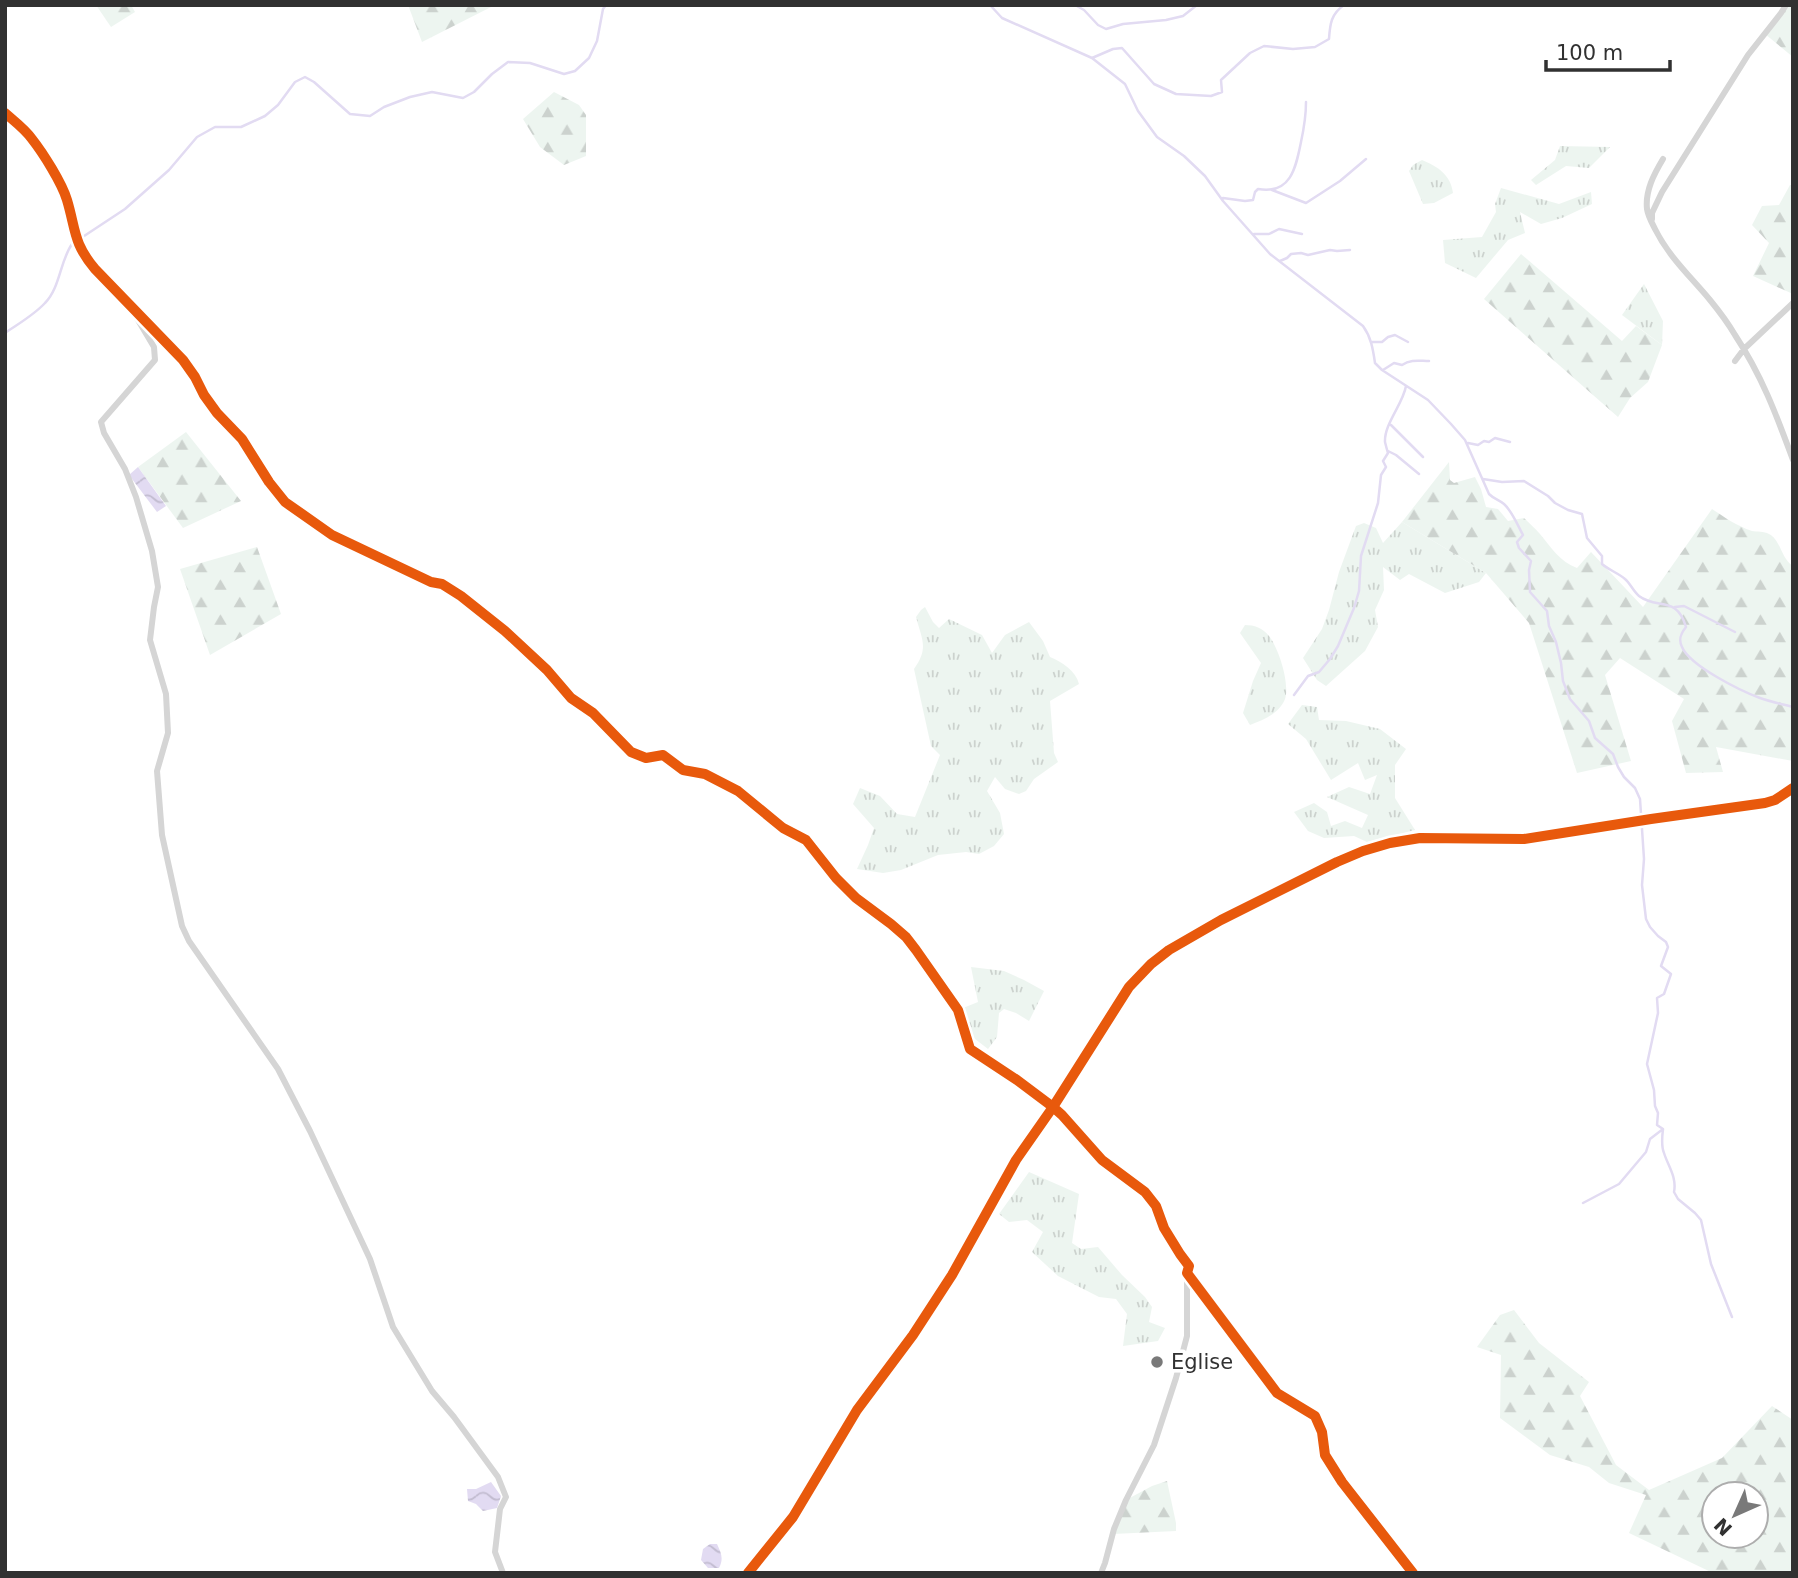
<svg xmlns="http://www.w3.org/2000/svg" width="1798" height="1578" viewBox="0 0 1798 1578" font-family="'DejaVu Sans',sans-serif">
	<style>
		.grass { fill: url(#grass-tufts) }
		.forest { fill: url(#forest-firs); fill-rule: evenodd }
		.water { fill: url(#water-waves) }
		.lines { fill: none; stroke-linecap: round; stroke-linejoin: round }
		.stream { stroke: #e2dbf2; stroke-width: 2.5 }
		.minor { stroke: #d5d5d5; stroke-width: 6 }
		.cycleway-casing { stroke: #fff; stroke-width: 15 }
		.cycleway { stroke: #e8590c; stroke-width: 10 }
		.poi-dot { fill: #797979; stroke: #fff; stroke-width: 2.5 }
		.labels { text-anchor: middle; stroke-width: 7; stroke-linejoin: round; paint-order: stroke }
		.poi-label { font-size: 21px; fill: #313131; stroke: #fff; text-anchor: start }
	</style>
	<defs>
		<pattern id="grass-tufts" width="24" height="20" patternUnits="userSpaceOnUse" patternTransform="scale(1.75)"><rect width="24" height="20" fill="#edf5f0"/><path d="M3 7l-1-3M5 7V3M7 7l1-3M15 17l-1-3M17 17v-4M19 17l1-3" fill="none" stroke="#ccd2ce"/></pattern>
		<pattern id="forest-firs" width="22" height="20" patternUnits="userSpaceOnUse" patternTransform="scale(1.75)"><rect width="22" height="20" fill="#edf5f0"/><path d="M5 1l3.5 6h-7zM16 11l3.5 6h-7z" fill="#ccd2ce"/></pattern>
		<pattern id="water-waves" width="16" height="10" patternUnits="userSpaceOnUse" patternTransform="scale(1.75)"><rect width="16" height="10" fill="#e2dbf2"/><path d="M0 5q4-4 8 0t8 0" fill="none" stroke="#c2bcd0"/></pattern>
	</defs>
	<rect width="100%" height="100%" fill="#fff"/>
	<path class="grass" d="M1560,146L1610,147L1589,168L1566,166L1536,185L1531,180L1555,160Z
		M1422,160C1437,166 1451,175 1453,193L1434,203L1423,204L1409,171L1413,165Z
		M1501,188L1559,204L1591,192L1592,204L1562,218L1541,224L1520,212L1525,233L1508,240L1476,278L1445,263L1443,240L1482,237L1496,212L1495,204Z
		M1644,284L1663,321L1662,345L1622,315Z
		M1402,522L1486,573L1479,582L1445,593L1409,574L1400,580L1383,567L1384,590L1375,610L1378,627L1365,651L1326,686L1317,680L1303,658L1322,629L1329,610L1339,572L1356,526L1364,523L1376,528L1383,543Z
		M925,607L933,622L939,628L949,619L982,635L992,653L1005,635L1029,622L1043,641L1050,657C1062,662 1076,671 1079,684L1050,701L1054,753L1058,762L1034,779L1026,791L1019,794L1005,789L995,777L987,791L1000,813L1004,834L994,846L979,854L966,852L938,855L901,870L883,873L857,869L868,845L874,828L853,804L860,788L880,796L897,814L915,817L940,755L931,746L914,669C929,648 922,640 916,617L921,610Z
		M1245,625C1254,625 1263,628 1269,636C1279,649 1290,684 1285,699C1279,714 1263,720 1250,725L1243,713L1253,681L1261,663L1240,633Z
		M1302,705L1317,707L1319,720L1346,721L1380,729L1406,749L1395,765V798L1415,830L1367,842L1354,836L1324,838L1308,831L1294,812L1314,803L1327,812L1331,826L1345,821L1362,828L1368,815L1327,797L1349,787L1370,794L1377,775L1365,780L1358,763L1331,780L1306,739L1288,724Z
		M971,967L1004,971L1024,980L1044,991L1029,1021L1016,1013L1004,1009L999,1013L997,1037L988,1049L966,1032L958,1010L978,1002Z
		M1029,1172L1079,1194L1072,1243L1081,1249L1098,1247L1122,1275L1145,1297L1152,1307L1149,1322L1165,1328L1158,1341L1123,1346L1127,1314L1116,1299L1099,1297L1058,1276L1032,1252L1043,1232L1027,1220L1009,1222L999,1214Z"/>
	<path class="forest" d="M96,5H131L135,12L111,27Z
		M408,5H495L422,42Z
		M1786,5H1793V57L1765,34Z
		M554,92L579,105L586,115V156L564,165L540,147L523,119Z
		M1790,185H1793V294L1753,276L1769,243L1752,225L1762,206L1779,205Z
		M1521,254L1622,341L1636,326L1662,345L1648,382L1630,398L1618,417L1484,299Z
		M186,432L241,501L183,528L138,467Z
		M1449,462L1450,480L1454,483L1475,477L1481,489L1486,507L1498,509L1508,521L1524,518C1529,523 1535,528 1540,534C1551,547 1560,562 1577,568L1591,552L1643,607L1712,509C1724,517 1737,526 1752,531C1757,532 1764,531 1769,534C1781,540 1781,559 1793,566V761L1716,747L1723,772L1686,773L1672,721L1684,699L1620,658L1605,675L1631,761L1577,773L1529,623L1486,573L1402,522Z
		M257,547L281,614L210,655L180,569Z
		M1514,1310L1539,1343L1589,1382L1580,1396L1616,1465L1649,1490L1722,1458L1772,1406L1793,1420V1573H1713L1629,1533L1646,1495L1609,1483L1589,1467L1550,1455L1500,1418L1501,1355L1477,1347L1500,1315ZM1714,1494H1756V1536H1714Z
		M1167,1481L1176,1523V1531L1113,1534L1126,1500L1152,1486Z"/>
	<path class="water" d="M138,467L166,506L157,512L129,475Z
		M491,1482L501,1496L497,1508L483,1511L476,1504L468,1501L467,1489H476Z
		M710,1544H717C721,1553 724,1558 719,1568H708L701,1560L703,1549Z"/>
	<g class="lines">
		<path class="stream" d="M990,5L1002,18L1092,58L1125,84L1138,111L1157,137L1184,156L1205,176L1223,201L1270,254L1363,326C1371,337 1373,349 1375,363L1382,370L1428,400L1451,424L1465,440L1489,494C1494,499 1499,500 1504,504C1512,511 1518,526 1523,535L1517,542L1519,548L1531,561L1529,570L1530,592L1547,611L1549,626L1556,642L1561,663L1563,681L1570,699L1589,721L1595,738L1613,754L1618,767L1624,777L1635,788L1640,799L1644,859L1642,885L1646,919L1650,927L1658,936L1666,942L1668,947L1661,966L1671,974L1664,994L1657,998L1658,1013L1647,1064L1654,1090L1655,1106L1658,1113L1657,1125L1663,1129C1662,1137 1661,1146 1664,1153C1668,1166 1677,1177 1674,1192L1678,1199L1695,1213L1701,1220L1711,1264L1732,1317
			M1075,5L1084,10L1098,25L1106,29L1123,24L1166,20L1183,16L1197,5
			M1092,58L1113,49L1122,48L1154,84L1176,94L1211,96L1222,92L1221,80L1250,53L1264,46L1293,49L1315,47L1329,39C1330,24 1331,14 1344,5
			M1272,190L1306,203L1340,181L1366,159
			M1223,198L1245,201L1253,200L1255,192L1258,189C1291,195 1296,167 1301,142C1304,128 1306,116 1306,102
			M1254,234H1269L1279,229L1302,234
			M1280,261L1287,258L1291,254L1301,253L1308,255L1330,250L1337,251L1350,250
			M5,333C18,324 34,315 45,303C60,288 60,261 72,244L125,209L169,170L197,137L215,127H241L265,116L278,105L295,82L305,77L314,82L350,114L370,116L384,107L410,97L432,92L463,98L474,92L492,74L508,62L530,63L564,74L575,71L589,58L597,41L603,9L606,5
			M1371,342H1382L1388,337L1395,335L1408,342
			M1383,370L1394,363L1402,365C1411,359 1419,361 1429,361
			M1391,425L1423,457
			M1468,443L1478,445L1484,441L1489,442L1495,438L1510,442
			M1388,451L1396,455L1419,474
			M1483,479L1502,482L1524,481L1548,496L1555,503L1568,510L1582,514L1587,538L1602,556V564C1609,570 1618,573 1625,579C1630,583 1633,591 1639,596C1657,610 1677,595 1686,627C1681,633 1678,639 1682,647C1690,666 1741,691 1760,698C1771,702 1782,704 1793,707
			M1675,607L1684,606L1735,632
			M1294,695L1308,676L1319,672L1330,659L1338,646L1354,608L1359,591L1361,556L1378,503L1381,475L1386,467L1383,461L1388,453C1387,450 1386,446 1385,442C1384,424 1403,404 1406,386
			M1583,1203L1619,1184L1646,1152L1650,1139L1663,1129"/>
		<path class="minor" d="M5,113C14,121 25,129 32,139C43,153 62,183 67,200C76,230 73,243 95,269L183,360L195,377L204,395L217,413L242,439L269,482L285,502L332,535L431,582L442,584L461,596L505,631L547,670L571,698L593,713L631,752L646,758L663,755L683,770L705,774L738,791L783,828L806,840L836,878L856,898L891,924L906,937L916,950L958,1010L970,1049L1017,1080L1053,1107L1062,1115L1102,1160L1145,1192L1156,1206L1164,1228L1180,1254L1189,1266L1187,1273L1277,1393L1315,1416L1322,1432L1325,1455L1342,1482L1413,1573
			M1663,159C1654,174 1645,191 1647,209C1648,216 1652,223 1655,229C1669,257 1690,276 1710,300C1719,311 1728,323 1735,335C1762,376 1776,414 1793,460
			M1652,219V213L1662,192L1748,55L1781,13L1786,5
			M135,315L154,347L155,360L101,422L104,433L125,469L136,497L152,551L158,587L154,607L150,640L166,694L168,733L157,771L162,835L182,926L189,941L278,1069L310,1131L370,1259L393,1327L432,1391L454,1417L498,1477L506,1497L500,1509L495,1552L503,1573
			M1735,361L1744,349L1793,303
			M748,1573L793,1517L857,1410L913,1335L952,1275L1016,1160L1053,1107L1129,987L1151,964L1169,950L1221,920L1337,862L1363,851L1390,843L1420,838L1524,839L1651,819L1765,803L1775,800L1793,788
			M1101,1573L1105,1563L1114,1529L1126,1500L1154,1445L1176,1378L1187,1336V1273"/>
		<g class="cycleway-casing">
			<path id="cycleway" d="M5,113C14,121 25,129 32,139C43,153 62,183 67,200C76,230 73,243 95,269L183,360L195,377L204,395L217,413L242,439L269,482L285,502L332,535L431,582L442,584L461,596L505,631L547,670L571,698L593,713L631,752L646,758L663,755L683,770L705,774L738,791L783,828L806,840L836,878L856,898L891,924L906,937L916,950L958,1010L970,1049L1017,1080L1053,1107L1062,1115L1102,1160L1145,1192L1156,1206L1164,1228L1180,1254L1189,1266L1187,1273L1277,1393L1315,1416L1322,1432L1325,1455L1342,1482L1413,1573
				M748,1573L793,1517L857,1410L913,1335L952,1275L1016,1160L1053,1107L1129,987L1151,964L1169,950L1221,920L1337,862L1363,851L1390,843L1420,838L1524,839L1651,819L1765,803L1775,800L1793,788"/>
		</g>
		<use href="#cycleway" class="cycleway"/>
	</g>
	<circle class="poi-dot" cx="1157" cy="1362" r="7"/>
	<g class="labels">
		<g class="poi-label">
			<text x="1171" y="1369">Eglise</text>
		</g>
	</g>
	<rect width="1798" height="1578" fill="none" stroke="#313131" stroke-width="14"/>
	<g transform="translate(1735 1515) rotate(225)"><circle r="33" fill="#ffffff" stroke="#adadad" stroke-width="2"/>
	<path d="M0-5L12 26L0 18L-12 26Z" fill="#797979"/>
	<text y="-10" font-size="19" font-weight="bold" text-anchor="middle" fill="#313131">N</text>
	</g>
	<path d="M1546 60v10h124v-10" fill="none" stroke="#313131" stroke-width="3.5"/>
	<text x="1556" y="60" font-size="21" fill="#313131" stroke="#ffffff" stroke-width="5" paint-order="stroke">100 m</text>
</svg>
